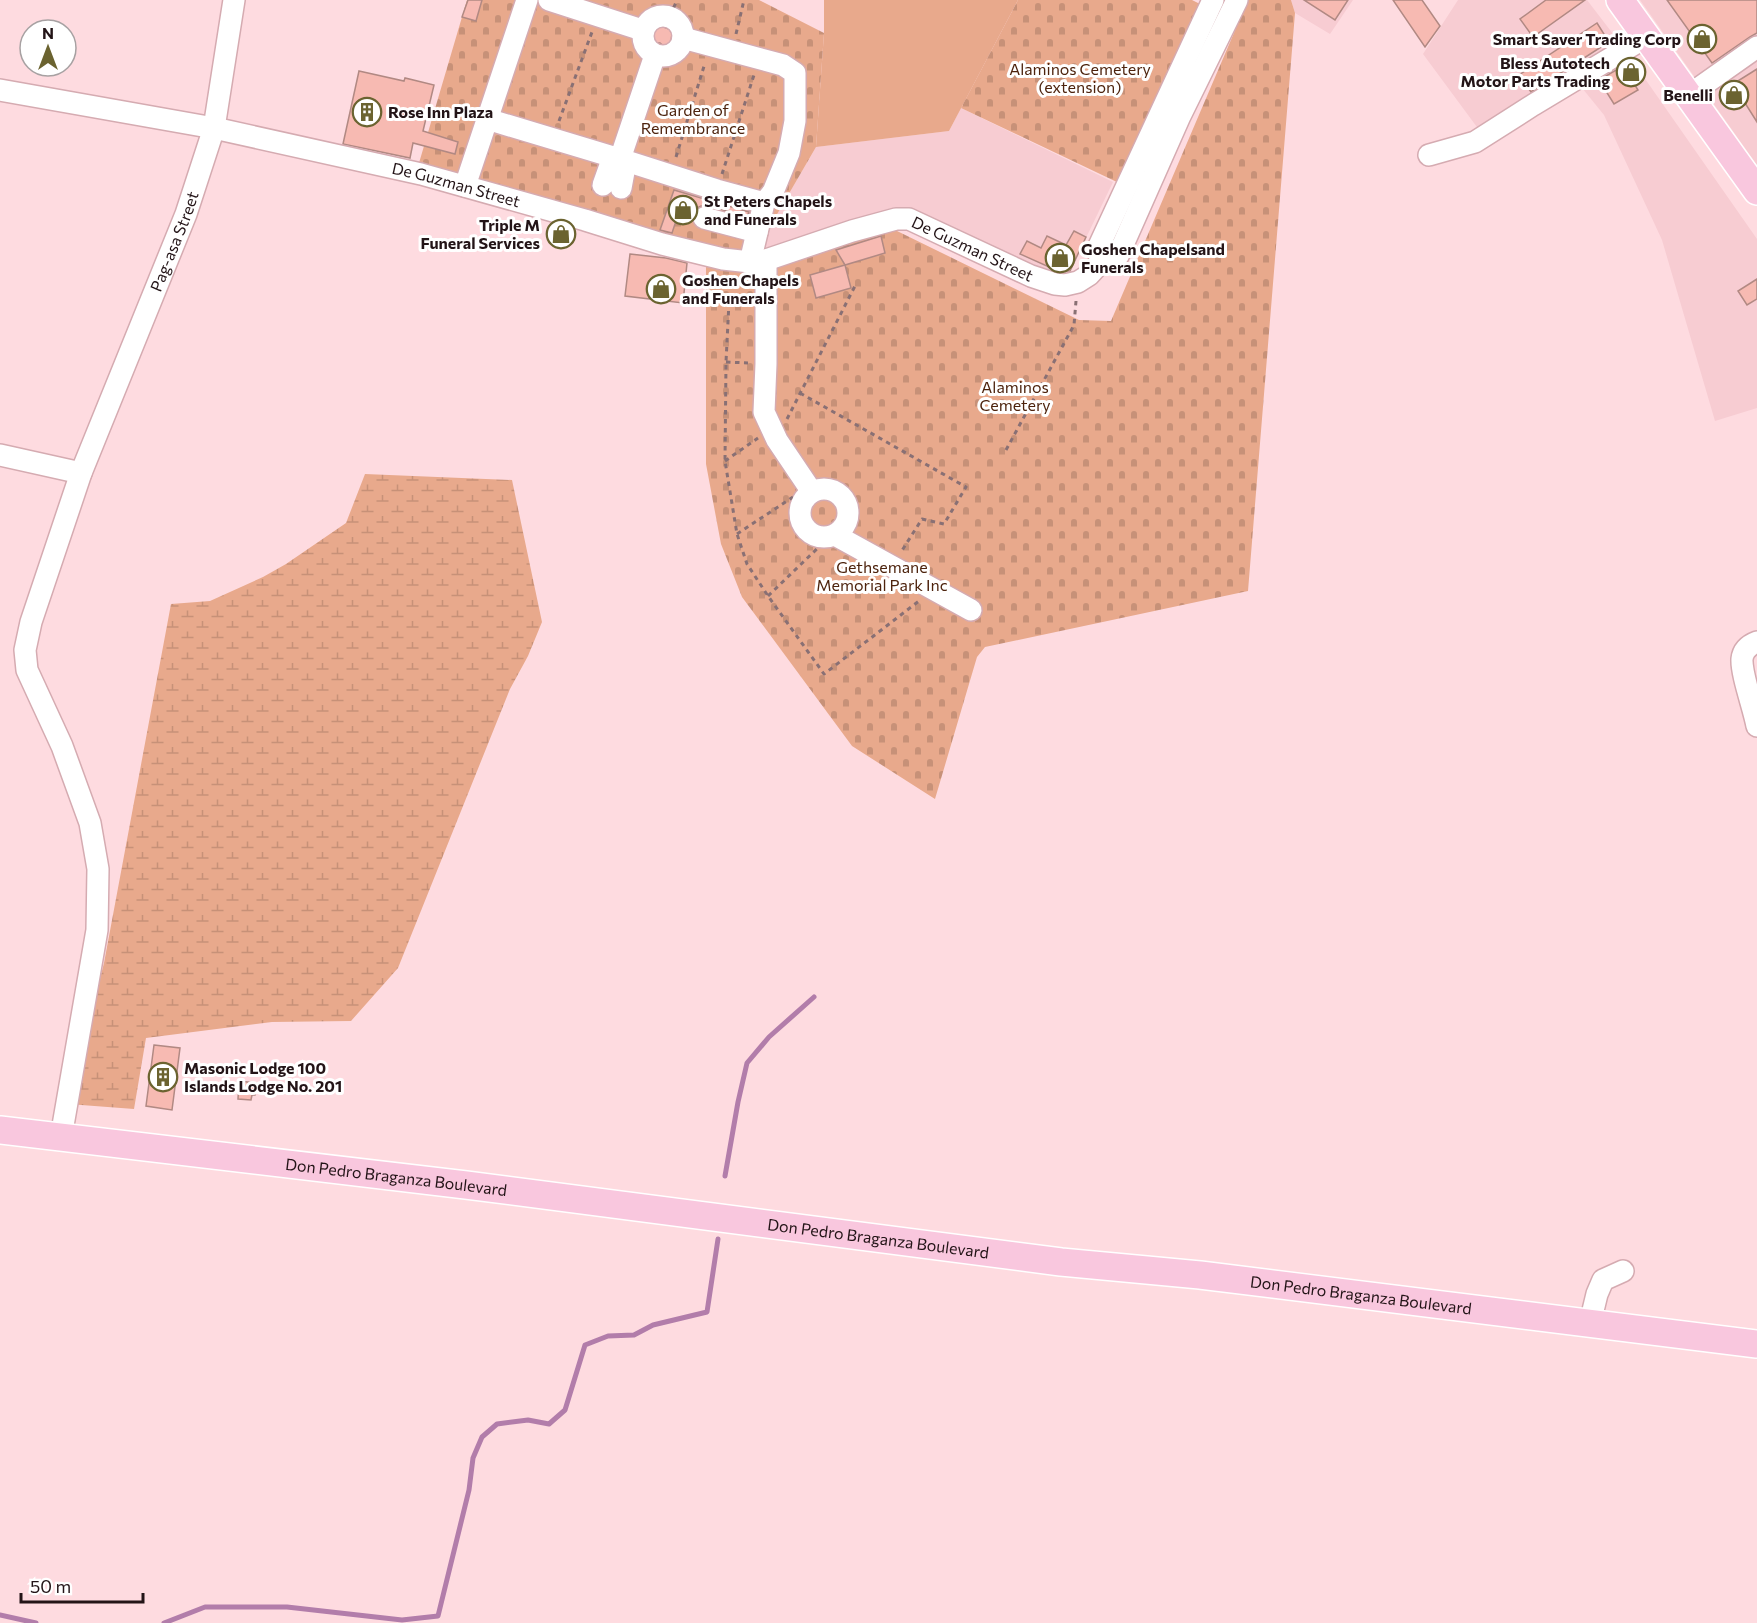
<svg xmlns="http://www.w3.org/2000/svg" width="1757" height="1623" viewBox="0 0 1757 1623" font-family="Commissioner,sans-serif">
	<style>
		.built { fill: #f7ccd2 }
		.green { fill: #e8a98c }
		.wetland { fill: url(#wetland-marsh) }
		.cemetery { fill: url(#cemetery-stones) }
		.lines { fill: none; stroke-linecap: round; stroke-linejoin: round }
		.stream { stroke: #b27daa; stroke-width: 5 }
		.building { fill: #f7bab2; stroke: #b18983; stroke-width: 1.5 }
		.minor-casing { stroke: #d5abb1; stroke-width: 24 }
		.major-casing { stroke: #fff; stroke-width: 30 }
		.path { stroke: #897074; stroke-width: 3; stroke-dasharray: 4.5 4.5; stroke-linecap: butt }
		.minor { stroke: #fff; stroke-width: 21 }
		.major { stroke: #f9c7de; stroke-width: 27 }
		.labels { text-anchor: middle; stroke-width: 6; stroke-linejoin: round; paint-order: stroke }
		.poi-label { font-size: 16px; font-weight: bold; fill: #231417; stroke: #fff; text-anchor: start }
		.park-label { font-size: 16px; fill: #4d230d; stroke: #fff }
		.street-label { font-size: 16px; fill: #231417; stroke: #fff }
	</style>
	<defs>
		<pattern id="wetland-marsh" width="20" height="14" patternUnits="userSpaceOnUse" patternTransform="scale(1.5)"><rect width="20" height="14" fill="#e8a98c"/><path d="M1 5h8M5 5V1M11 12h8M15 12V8" fill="none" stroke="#c79178"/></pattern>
		<pattern id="cemetery-stones" width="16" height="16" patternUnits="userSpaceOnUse" patternTransform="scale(1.5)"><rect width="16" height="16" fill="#e8a98c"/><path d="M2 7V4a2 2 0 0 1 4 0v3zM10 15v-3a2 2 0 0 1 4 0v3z" fill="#c79178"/></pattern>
	</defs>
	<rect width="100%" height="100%" fill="#fedbe0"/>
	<path class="built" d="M1291,0H1353L1330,34L1295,13Z
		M1458,0H1587L1620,43L1757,239V408L1715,421L1662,240L1604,115L1578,83L1488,142L1423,54Z
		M1640,0H1757V165Z
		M961,108L1113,182L1070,271L1056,278L904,211L770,253L757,249L816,147L949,131Z"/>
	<path class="green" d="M824,0H1018L949,131L816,147L824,33Z"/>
	<path class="wetland" d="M365,474L512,480L542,622L528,656L510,689L398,968L351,1021L272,1022L146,1038L134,1109L68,1104L104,963L171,604L210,601L263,577L286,564L346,523Z"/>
	<path class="cemetery" d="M467,0H759L824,33L816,147L754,254L743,255L678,239L419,163Z
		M1018,0H1192L1202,5L1119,183L961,108Z
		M1248,0H1291L1295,13L1248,591L985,647L977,657L935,799L852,746L742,597L721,544L706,464V262L895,230L1079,320L1111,321Z"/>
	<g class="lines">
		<path class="stream" d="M725,1176L738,1102L747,1063L769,1037L814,997
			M0,1615L36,1623
			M164,1623L205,1607H287L402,1620L438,1616L469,1490L473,1458L482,1437L497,1424L528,1420L549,1424L565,1410L585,1345L608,1336L634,1335L653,1325L707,1312L718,1239"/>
	</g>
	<path class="building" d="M468,0H482L476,21L462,17Z
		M1304,0H1348L1335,20Z
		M1393,0H1422L1440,26L1425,47Z
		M1546,0H1585L1533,37L1520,19Z
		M1667,0H1757V33L1750,37L1712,63Z
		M1597,23L1609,42L1531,92L1519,75Z
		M661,26L669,29L672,33L671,43L666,48L660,43H651L649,40L654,34V28Z
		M1623,66L1638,90L1614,104L1599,80Z
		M1757,69V122L1733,84Z
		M359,71L404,81L405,78L434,85L423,131L458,142L455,154L413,143L410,158L343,144Z
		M674,190L749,212L747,216L707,206H701L695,209L692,217L679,212L672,233L660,230Z
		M1074,231L1086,237L1070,271H1058L1020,254L1027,241L1041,248L1047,236L1066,245Z
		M881,236L885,253L845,265L836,250Z
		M630,254L666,258L687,263L683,303L625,296Z
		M845,265L851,288L816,298L810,275Z
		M1757,279V299L1747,305L1738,291Z
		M154,1045L180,1048L172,1110L146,1106Z
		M239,1081L256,1083L255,1095H252L251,1100L238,1099Z"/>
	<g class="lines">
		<g class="minor-casing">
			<g id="minor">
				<path d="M549,0L642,30"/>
				<circle cx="663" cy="36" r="20"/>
				<path d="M683,38L783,65L795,73V121L789,153L773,192L764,203L750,262"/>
				<path id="s1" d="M0,90L214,128L421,174L585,220L662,244L723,259L750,262L766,260L852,231L896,219H909L1031,276L1055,284L1065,285L1078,282L1089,275L1100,263L1118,256L1180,116L1237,0"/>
				<path d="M1689,95L1757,47"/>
				<path d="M487,119L620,159L655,55"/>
				<path d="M1429,155L1475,142L1533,105L1646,37"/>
				<path d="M620,159L717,190L764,203"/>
				<path d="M603,185L613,157"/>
				<path d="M465,186L527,0"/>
				<path d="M621,188L626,161"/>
				<path d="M704,218L757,232"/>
				<path d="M766,260V364L764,412L777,440L812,492"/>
				<path d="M1100,263L1099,246L1213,0"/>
				<path d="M0,455L81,473"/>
				<circle cx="824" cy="513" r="24"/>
				<path d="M835,535L971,610"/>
				<path d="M1757,642C1749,645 1743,650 1742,659C1741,674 1754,709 1757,726"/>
				<path id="s2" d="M61,1137L97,930L98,869L90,823L62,746L27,670L25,650L31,622L81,473L186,214L214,128L234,0"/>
				<path d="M1590,1323L1597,1294L1603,1280L1623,1271"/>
			</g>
		</g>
		<g class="major-casing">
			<g id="major">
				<path d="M1620,0L1757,191"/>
				<path id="s3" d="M0,1130L466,1185L1061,1262L1200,1275L1757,1344"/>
			</g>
		</g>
		<path class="path" d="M670,16L677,0
			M736,34L744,0
			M559,121L592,32
			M676,157L705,63
			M722,174L754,75
			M746,282H730L726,362L725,461L737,534L747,564L768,596L824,674L919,601
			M726,362L748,363
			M800,393L966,487L944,524L922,519L901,552
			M787,419L856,284
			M1006,450L1074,325L1076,301
			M725,461L758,438
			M737,534L793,497
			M768,596L822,544"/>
		<use href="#minor" class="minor"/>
		<use href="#major" class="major"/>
	</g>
	<defs>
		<g id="shop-ring" transform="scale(1.5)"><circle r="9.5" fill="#fff" stroke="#6b6330" stroke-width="1.5"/><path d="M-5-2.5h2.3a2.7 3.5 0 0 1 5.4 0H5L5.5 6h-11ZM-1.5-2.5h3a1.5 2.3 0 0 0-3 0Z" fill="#6b6330"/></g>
		<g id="building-ring" transform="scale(1.5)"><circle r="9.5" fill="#fff" stroke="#6b6330" stroke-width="1.5"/><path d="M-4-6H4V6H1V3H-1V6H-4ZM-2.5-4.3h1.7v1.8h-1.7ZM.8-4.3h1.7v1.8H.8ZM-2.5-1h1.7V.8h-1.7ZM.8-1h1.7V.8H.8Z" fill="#6b6330"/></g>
	</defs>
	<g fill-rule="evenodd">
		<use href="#shop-ring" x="1702" y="39"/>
		<use href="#shop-ring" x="1631" y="72"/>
		<use href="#shop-ring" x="1734" y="95"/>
		<use href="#building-ring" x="367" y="112"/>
		<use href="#shop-ring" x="683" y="210"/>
		<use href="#shop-ring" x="561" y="234"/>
		<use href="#shop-ring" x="1060" y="258"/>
		<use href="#shop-ring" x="661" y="289"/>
		<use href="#building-ring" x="163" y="1077"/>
	</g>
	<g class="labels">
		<g class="poi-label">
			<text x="1681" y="45" text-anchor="end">Smart Saver Trading Corp</text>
			<text x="1610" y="69" text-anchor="end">Bless Autotech<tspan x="1610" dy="18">Motor Parts Trading</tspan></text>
			<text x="1713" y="101" text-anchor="end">Benelli</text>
			<text x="388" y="118">Rose Inn Plaza</text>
			<text x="704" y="207">St Peters Chapels<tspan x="704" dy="18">and Funerals</tspan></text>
			<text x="540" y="231" text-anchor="end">Triple M<tspan x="540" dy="18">Funeral Services</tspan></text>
			<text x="1081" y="255">Goshen Chapelsand<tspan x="1081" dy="18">Funerals</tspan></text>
			<text x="682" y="286">Goshen Chapels<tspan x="682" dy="18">and Funerals</tspan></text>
			<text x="184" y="1074">Masonic Lodge 100<tspan x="184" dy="18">Islands Lodge No. 201</tspan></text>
		</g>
		<g class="park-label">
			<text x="1080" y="75">Alaminos Cemetery<tspan x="1080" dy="18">(extension)</tspan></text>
			<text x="693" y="116">Garden of<tspan x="693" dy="18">Remembrance</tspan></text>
			<text x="1015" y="393">Alaminos<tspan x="1015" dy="18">Cemetery</tspan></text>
			<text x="882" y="573">Gethsemane<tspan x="882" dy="18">Memorial Park Inc</tspan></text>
		</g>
		<g class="street-label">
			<text dy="6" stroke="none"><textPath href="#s1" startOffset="466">De Guzman Street</textPath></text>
			<text dy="6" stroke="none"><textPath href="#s2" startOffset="939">Pag-asa Street</textPath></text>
			<text dy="6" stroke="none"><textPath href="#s1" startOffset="1006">De Guzman Street</textPath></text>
			<text dy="6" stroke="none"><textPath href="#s3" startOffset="399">Don Pedro Braganza Boulevard</textPath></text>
			<text dy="6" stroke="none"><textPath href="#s3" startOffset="885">Don Pedro Braganza Boulevard</textPath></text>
			<text dy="6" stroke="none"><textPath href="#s3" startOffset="1371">Don Pedro Braganza Boulevard</textPath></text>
		</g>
	</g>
	<g transform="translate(48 48)"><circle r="28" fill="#ffffff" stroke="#a7a1a2" stroke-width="1.5"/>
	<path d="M0-4.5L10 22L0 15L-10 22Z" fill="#6b6330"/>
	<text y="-9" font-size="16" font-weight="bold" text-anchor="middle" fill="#231417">N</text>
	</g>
	<path d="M21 1593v9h122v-9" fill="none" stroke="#231417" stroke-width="3"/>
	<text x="30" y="1593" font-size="18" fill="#231417" stroke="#ffffff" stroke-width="4.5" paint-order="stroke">50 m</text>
</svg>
